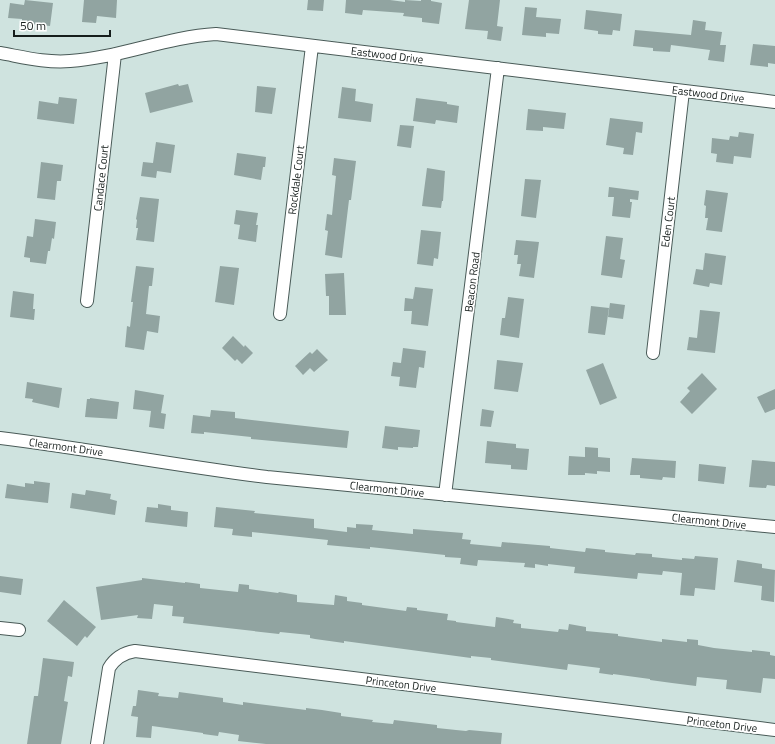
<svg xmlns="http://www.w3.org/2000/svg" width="775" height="744" viewBox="0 0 775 744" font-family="'Titillium Web',sans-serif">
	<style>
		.building { fill: #91a4a1 }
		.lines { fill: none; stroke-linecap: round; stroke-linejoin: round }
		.minor-casing { stroke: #495a57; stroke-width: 14 }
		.minor { stroke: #fff; stroke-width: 12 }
		.labels { text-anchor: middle; stroke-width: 3.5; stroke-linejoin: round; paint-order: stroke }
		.street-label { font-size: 11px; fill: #161e1c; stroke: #fff }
	</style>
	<rect width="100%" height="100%" fill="#cfe3df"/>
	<path class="building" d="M25,0L53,3L50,26L22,23V19L8,18L10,3L24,5Z
		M84,0H117L116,18L97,16L96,23L82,22Z
		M308,0H324L323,11L307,10Z
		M346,0H390L405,2V0L421,1V0H431V1L442,3L439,24L422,22V18L403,16L404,13L363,10L362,15L345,13Z
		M469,0H500L497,26L503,27L501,41L487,39L488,31L465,29Z
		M525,7L537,8L536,17L561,19L559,34L546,33V37L522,35Z
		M586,10L622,14L620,31L613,30L612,35L598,34V31L584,29Z
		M693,20L706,22L705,30L722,32L720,45H726L724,62L708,60L710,50L671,45L670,52L653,51V48L633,46L635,30L691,35Z
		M753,44L775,46V64L768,63V67L750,65Z
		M178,84L179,86L188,84L193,102L150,113L145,93Z
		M257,86L276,88L272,114L255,112Z
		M342,87L356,89L355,101L373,104L371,122L338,118Z
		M59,97L77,99L74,124L37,119L39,101L58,104Z
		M416,98L447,102V104L459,106L457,123L436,120L435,124L413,121Z
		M528,109L566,113L564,129L543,127V131L526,130Z
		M610,118L643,122L642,133L636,132L633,155L623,154L624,148L606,145Z
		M400,125L414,126L411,148L397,146Z
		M739,132L754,134L751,158L734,156L733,164L716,162L717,154L711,153L712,138L729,140L730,136L738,137Z
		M156,142L175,145L171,173L157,171L156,178L141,176L143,162L153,163Z
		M237,153L266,157L265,167H263L261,180L234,175Z
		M334,158L356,161L351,200H349L342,258L325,255L328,231L325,230L327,214L332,215L336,176L332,175Z
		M41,162L63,165L61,181H57L55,200L37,198Z
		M427,168L445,171L443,201H442L441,208L422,206Z
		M525,179L541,180L536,218L521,216Z
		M609,187L639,191L638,200L630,199V202H632L630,218L612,216L614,197H608Z
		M706,190L728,193L722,232L706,230L708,218H705L706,206L704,205Z
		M140,197L159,199L154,242L136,240L138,228H136L137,220L136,219Z
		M236,210L258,213L256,225H258L256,242L238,239L240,225L234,224Z
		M35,219L56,222L54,239L52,238L50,251H48L46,264L30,262V258L24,257L27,236L33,237Z
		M421,230L441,232L438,259L434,258L433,266L417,264Z
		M606,236L623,238L620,259L625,260L622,278L601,275Z
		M516,240L539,242L534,278L519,276L521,264H517L518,255H514Z
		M705,253L726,256L722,285L710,283L709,287L693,284L696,269L703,270Z
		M136,266L154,268L152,286H149L146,314L160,316L158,333L147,331L144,350L125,347L127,326L130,327L133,302H131Z
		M220,266L239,268L234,305L215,302Z
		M344,273L346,315H329V296H326L325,274Z
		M415,287L433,289L428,326L411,324L412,311H404L405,298L413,299Z
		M13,291L34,294L33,309H35L34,320L10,317Z
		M508,297L524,299L519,338L500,335L502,318H505Z
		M610,303L625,305L623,319L608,317Z
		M591,306L609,308L605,335L588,333Z
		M700,310L720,312L715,353L687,350L689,337L697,338Z
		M233,336L244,347L245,345L253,353L242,364L237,359L235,361L222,348Z
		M403,348L426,351L424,368L419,367L416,388L399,386L400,377L391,376L393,362L401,363Z
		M317,349L328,360L314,372L310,368L303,375L295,366L310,352L312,354Z
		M497,360L523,363L518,392L494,389Z
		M603,363L617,398L600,405L586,370Z
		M702,373L717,389L692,414L680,402L690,391L687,388Z
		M27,382L62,388L59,408L32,402L33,399L25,398Z
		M775,389V409L765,413L757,397Z
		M135,390L164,395L161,413L166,414L164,429L149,427L151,411L133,409Z
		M90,398L119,402L117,419L85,417L87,399H90Z
		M482,409L494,411L491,427L480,426Z
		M211,410L235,412V418L349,431L347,448L251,439V437L204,432V434L191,433L193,415L210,417Z
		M385,426L420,430L418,447H413V448L398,447V450L382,448Z
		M487,441L516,444V448L529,449L527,470L511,469V465L485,463Z
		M585,447L598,448V457L610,458V472L597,471V474L585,473V475H568L569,456L585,457Z
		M632,458L676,461L675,478L663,477L662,480L640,478V475H630Z
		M752,460L775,462V486L767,485L766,488L749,487Z
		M699,464L726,467L724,484L698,481Z
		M34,481L50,483L48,503L5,498L7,484L25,487V483L34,484Z
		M86,490L111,494L110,499L117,501L115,515L70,508L72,493L85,495Z
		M158,504L171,506V510L188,512L187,527L145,522L147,507L158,508Z
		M216,507L255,511L254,513L314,519V528L347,532V527L356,528V524L373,525L372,530L413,534V529L463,533L462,539L471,540L470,544L501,547L502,542L550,546V548L585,552L586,548L605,550V552L635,555L636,553L652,554V557L682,560V558L694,559L695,556L718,558L715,590L695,588L694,596L680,595L682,573L663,571L662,575L638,573L637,579L574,573L575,567L548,564V566L535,564V568L524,567L525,563L478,560L477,566L460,564L461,558L445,557V555L370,547V549L327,545L328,540L252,532V537L232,535L233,529L214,527Z
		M737,560L762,564V568L775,570L774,602L761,600L762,586L734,582Z
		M0,576L23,579L21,595L0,592Z
		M142,578L185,583V582L200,584V588L238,592L239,584L249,585V589L278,593L279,592L297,595V602L334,605L335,595L347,597V601L362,603V605L406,611L407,607L417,608V610L448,614L447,620L456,621V622L495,627L496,617L514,620L513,623L521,624V628L558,632L559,629L568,630L569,624L586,627V631L618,634V636L662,642V639L687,642V639L698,640V645L714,648L752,652V650L770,652V655L775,656V679L763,678L761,693L726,689L727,680L697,677L696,686L672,683L650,680V679L613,674V675L599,673L600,668L568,664L567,670L491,660V658L471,656V658L344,641V643L315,639L310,638V635L280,632L279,634L183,623L184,617L172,616L173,606L154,604L152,619L137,618L138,615L101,620L96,587L142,580Z
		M64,600L96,627L87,638L85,636L77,646L47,621Z
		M43,658L74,662L72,677L68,676L64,701L68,702L61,744H27L34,696H38Z
		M138,690L159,693L158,696L178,698L179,692L223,698V702L243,705V702L306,710V708L322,710L341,713V716L373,720L372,722L393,724L394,720L437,725V728L456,730L466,731L469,730L502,733L501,744H266L238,741L239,735L219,732L218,736L203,734V733L152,726L151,738L136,737L138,717L131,716L133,706H136Z"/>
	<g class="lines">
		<g class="minor-casing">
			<path id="minor" d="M0,53C23,57 46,63 70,61C119,58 166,37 216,34L775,102
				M87,301L115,54
				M280,314L312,46
				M653,353L683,91
				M0,438C89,449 178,466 267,477L775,527
				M445,495L498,68
				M0,628L19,630
				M97,744L109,668C115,658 123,653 135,651L775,730"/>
		</g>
		<use href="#minor" class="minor"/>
	</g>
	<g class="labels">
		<g class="street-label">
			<text transform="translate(387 55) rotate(7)" y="4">Eastwood Drive</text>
			<text transform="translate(708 94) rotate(7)" y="4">Eastwood Drive</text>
			<text transform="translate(101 178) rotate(-84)" y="4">Candace Court</text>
			<text transform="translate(296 180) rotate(-83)" y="4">Rockdale Court</text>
			<text transform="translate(668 222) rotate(-83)" y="4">Eden Court</text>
			<text transform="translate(472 282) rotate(-83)" y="4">Beacon Road</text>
			<text transform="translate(66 447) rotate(8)" y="4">Clearmont Drive</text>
			<text transform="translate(387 489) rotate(6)" y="4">Clearmont Drive</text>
			<text transform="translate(709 521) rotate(6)" y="4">Clearmont Drive</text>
			<text transform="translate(401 684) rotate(7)" y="4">Princeton Drive</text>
			<text transform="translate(722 724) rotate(7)" y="4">Princeton Drive</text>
		</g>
	</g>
	<path d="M14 30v6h96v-6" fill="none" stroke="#161e1c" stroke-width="2"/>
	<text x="20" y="30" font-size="12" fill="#161e1c" stroke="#ffffff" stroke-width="3" paint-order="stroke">50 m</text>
</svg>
